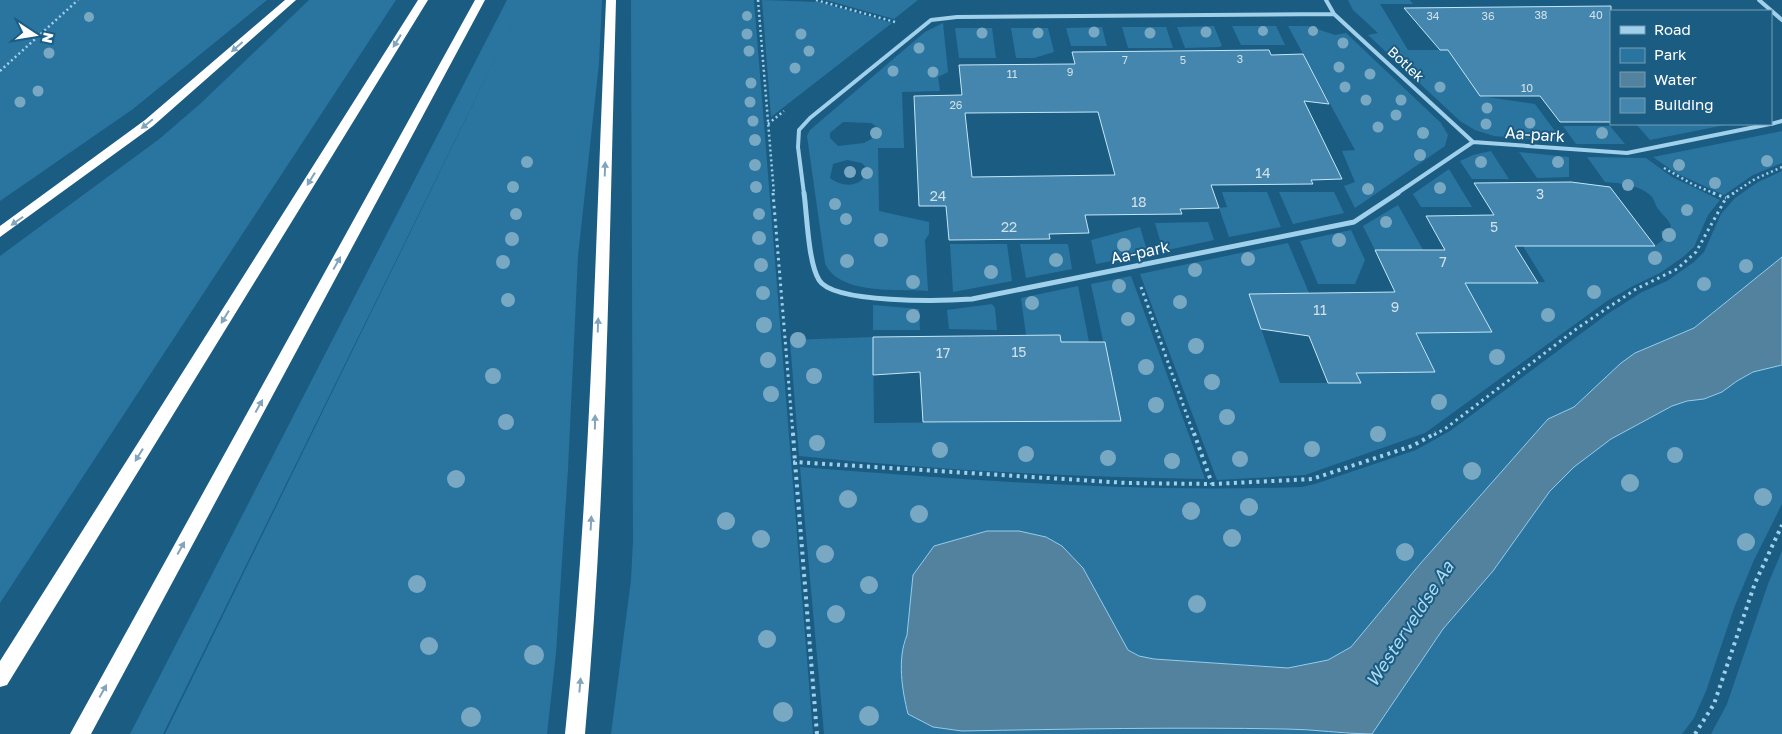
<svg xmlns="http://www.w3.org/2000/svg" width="1782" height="734" viewBox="0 0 1782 734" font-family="'Golos Text',sans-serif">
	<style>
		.green { fill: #2a75a0; fill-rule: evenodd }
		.water { fill: #53829e; stroke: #94cded }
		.building { fill: #4486ad; stroke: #c6e6f8; fill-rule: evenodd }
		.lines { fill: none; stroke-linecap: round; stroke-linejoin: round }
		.path-far2 { stroke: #a1d0eb; stroke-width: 2.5; stroke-dasharray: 2 3; stroke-linecap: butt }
		.path-far1 { stroke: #a1d0eb; stroke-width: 3; stroke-dasharray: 2.5 4; stroke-linecap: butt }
		.path { stroke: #a1d0eb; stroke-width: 4; stroke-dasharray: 3 4.5; stroke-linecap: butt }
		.minor-far1 { stroke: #a1d0eb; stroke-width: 4 }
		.minor { stroke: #a1d0eb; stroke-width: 5 }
		.motorway { fill: #fff; fill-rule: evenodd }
		.tree { fill: #79a8c3 }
		.oneway { fill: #82a5bb }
		.labels { text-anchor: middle; stroke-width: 4; stroke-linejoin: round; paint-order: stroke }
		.far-number-label { font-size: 11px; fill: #d0e1ea }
		.far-street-label { font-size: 14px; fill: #fff; stroke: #1b5c83 }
		.number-label { font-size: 14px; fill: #d0e1ea }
		.street-label { font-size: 16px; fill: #fff; stroke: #1b5c83 }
		.water-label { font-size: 18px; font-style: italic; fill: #acd9f2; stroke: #1b5c83 }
	</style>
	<rect width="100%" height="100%" fill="#1b5c83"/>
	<path class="green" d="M0,0H267L133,109L0,201Z
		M309,0H396L0,603V256L158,140L200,104Z
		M507,0H524L163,734H130Z
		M524,0H602L599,63L578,256L568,469L556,653L547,734H165Z
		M631,0H754L813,734H611L631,580L633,541Z
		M762,0L819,2L892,23L771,117Z
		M826,0H918L894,19Z
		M1348,0H1410L1413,4H1380L1408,50H1448L1480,96L1535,104L1563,142L1494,136L1475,130L1460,121L1368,35L1378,33L1353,10Z
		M943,23L948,72L938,77L940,91L902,92L904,148H878L879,211L929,222V234L925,240L928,291C898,289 838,295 825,263L807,136L810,130L925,32ZM843,122L871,123L880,129L879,135L864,143L838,146L830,138V133ZM847,160L862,163L868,170C862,188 843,188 830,178L833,164Z
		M1214,26L1222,46L1219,47L1185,48L1177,27Z
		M1232,26H1276L1285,45H1241Z
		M1288,26H1308L1335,35L1346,33L1441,123L1448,135L1445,146L1355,208L1344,186L1355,182L1342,151L1355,150Z
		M1102,27L1107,46H1071L1066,28Z
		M1122,27H1166L1173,48H1128Z
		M955,28H992L996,58H959Z
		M1011,28H1048L1054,52L1034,58H1016Z
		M1636,124H1730L1650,140Z
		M1563,126H1610L1625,144H1576Z
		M1782,131V163L1753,175L1724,195L1676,173L1653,157Z
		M1491,151L1509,179H1472L1460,161L1473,155Z
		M1519,152L1569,157V177L1537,178Z
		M1587,157L1646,158L1672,177L1720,200L1708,215L1694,247L1683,257L1660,273L1633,286L1607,301L1425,433L1305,475L1217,480L1140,274L1288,243L1309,293L1249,294L1280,383H1360L1356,372H1435L1417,333L1492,332L1465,283L1545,282L1523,246H1655L1663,240L1661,231H1668L1671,226C1668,218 1663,216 1659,210C1655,206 1655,200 1651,196C1640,185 1620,183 1605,182Z
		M1449,169L1472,207H1421L1413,194Z
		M1782,171V257L1694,328L1652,346L1621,363L1574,407L1548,419L1420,564L1351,647L1328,660L1288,668L1154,659L1139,656L1128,650L1083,568L1062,546L1046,537L1019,531H987L934,546L913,575L907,635L903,644L933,727L962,731L1146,727L1313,729L1346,734H824L800,467C967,480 1134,493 1301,487L1315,484L1416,450L1450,431L1606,315L1642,292L1667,281L1694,262L1704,252L1721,214L1735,198L1758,182Z
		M1222,192H1267L1281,227L1229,237L1219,208L1227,207Z
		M1279,192H1334L1344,213L1293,224Z
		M1398,205L1427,257L1405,250H1375L1363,226Z
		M1208,222L1214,240L1163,251L1155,223Z
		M1140,227L1148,254L1096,264L1091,240Z
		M1351,230L1365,260L1355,284H1318L1300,241Z
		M950,244H1007L1012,281L953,292Z
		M1020,244H1068L1072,269L1026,278Z
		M1131,276L1205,479C1070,477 934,470 799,456L790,340L873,337L874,423L1120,421L1091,284Z
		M1078,286L1089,342H1061L1060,335H1026L1021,298Z
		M992,304L995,308L997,330L949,329L947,310Z
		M873,305L919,309L920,330H873Z
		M1782,365V504L1754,560L1734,608L1706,691L1694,718L1682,734H1372L1443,629L1493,571L1550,491L1574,467L1611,439L1672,406L1687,401L1704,399L1722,392L1737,381L1753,372Z
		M1782,551V734H1711L1727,704L1768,584Z"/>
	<path class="water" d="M1782,257V365L1753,372L1737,381L1722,392L1704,399L1687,401L1672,406L1611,439L1574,467L1550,491L1493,571L1443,629L1372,734C1343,734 1314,729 1285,729C1177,727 1070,729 962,731L933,727L908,714C902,690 897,659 907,635L913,575L934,546L987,531H1019L1046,537L1062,546L1083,568L1128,650L1139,656L1154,659L1288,668L1328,660L1351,647L1420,564L1548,419L1574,407L1621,363L1635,353L1694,328Z"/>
	<path class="building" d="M1611,6V122H1560L1540,96H1480L1448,50H1440L1404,8Z
		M1269,50L1271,55L1303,54L1329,104L1304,101L1342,179L1311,180L1313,184L1211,185L1219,208L1180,209L1182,214L1085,215L1089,233L1049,234L1050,239L949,240L946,206H919L914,96L962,95L959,65L1075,64L1072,52ZM1098,112L1115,175L972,177L965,113Z
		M1571,182L1610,187L1655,246H1515L1538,283H1465L1492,332L1416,333L1435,372L1356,373L1361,383H1328L1309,336L1261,329L1249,294L1395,292L1375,250H1445L1426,216L1494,215L1474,183Z
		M1060,335L1061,342H1105L1121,421L923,422L920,372L873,375V337Z"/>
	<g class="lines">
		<path class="path-far2" d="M758,0L774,194
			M816,0L895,22
			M0,71L78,0
			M768,124L784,111
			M1664,168L1694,185L1716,194
			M1732,194L1755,179L1782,167"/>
		<path class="path-far1" d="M773,193L793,435
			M1713,193L1726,198
			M1141,287L1194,435
			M1434,435L1446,428L1579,327L1636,289L1677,269L1696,252L1726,198L1734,193"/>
		<path class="path" d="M793,433L795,462
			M1194,433L1212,484
			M817,734L795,462L1127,483L1212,484L1312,479L1412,446L1436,433
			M1695,734L1714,704L1755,583L1782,525"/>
		<path class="minor-far1" d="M1326,0L1334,14L1473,142
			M1759,0L1782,20
			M1771,124L1782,121
			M804,194L798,147L799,130L810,118L931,20L957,17L1334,14
			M1396,194L1473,142L1627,153L1770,124"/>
		<path class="minor" d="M804,193C807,214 808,262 819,280C833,304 944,301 972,299L1354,222L1398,193"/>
		<path class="motorway" d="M285,0H296L153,126L0,237V226L145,120Z
			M418,0H428L7,685L0,687V661Z
			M475,0H485L91,734H70Z
			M606,0H616C609,245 607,490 585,734H565C591,490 595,245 606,0Z"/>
	</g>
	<g class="tree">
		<circle cx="747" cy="16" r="5"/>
		<circle cx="89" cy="17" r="5"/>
		<circle cx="1263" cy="31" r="5"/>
		<circle cx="1313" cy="31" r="5"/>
		<circle cx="1094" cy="32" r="5.5"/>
		<circle cx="1206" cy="32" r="5.5"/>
		<circle cx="982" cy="33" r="5.5"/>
		<circle cx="1038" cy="33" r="5.5"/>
		<circle cx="1150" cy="33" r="5.5"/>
		<circle cx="747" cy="34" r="5.5"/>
		<circle cx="801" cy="34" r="5.5"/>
		<circle cx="1343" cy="43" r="5.5"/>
		<circle cx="919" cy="48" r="5.5"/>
		<circle cx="749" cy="51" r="5.5"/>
		<circle cx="809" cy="51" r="5.5"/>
		<circle cx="49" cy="53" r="5.5"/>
		<circle cx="1339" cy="67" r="5.5"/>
		<circle cx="795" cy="68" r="5.5"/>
		<circle cx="893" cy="71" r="5.5"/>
		<circle cx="933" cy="72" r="5.5"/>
		<circle cx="1370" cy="74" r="5.5"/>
		<circle cx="751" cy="83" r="5.5"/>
		<circle cx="1345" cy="87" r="5.5"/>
		<circle cx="1440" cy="87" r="5.5"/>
		<circle cx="38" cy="91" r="5.5"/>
		<circle cx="1366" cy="100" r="5.5"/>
		<circle cx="1401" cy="100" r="5.5"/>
		<circle cx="20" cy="102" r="5.5"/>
		<circle cx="750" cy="102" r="5.5"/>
		<circle cx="1487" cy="108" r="5.5"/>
		<circle cx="1396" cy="115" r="5.5"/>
		<circle cx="753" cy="121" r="5.5"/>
		<circle cx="1530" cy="123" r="5.5"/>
		<circle cx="1486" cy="124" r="5.5"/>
		<circle cx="1378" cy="127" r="5.5"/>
		<circle cx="876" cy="133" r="6"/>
		<circle cx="1423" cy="133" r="6"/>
		<circle cx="1602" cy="133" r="6"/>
		<circle cx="755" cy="140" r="6"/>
		<circle cx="1420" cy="155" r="6"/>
		<circle cx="1767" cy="161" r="6"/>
		<circle cx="527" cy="162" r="6"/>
		<circle cx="1481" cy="162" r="6"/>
		<circle cx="1558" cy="162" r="6"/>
		<circle cx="755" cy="165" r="6"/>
		<circle cx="1679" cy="165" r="6"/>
		<circle cx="850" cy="172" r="6"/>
		<circle cx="867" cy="173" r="6"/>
		<circle cx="1715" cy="183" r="6"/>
		<circle cx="1628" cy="185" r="6"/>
		<circle cx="513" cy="187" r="6"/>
		<circle cx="756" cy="187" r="6"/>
		<circle cx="1440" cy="188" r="6"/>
		<circle cx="1368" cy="189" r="6"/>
		<circle cx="835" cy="204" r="6"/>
		<circle cx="1687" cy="210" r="6"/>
		<circle cx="516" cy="214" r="6"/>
		<circle cx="759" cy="214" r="6"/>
		<circle cx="846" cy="219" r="6"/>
		<circle cx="1386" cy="222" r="6"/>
		<circle cx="1669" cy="235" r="7"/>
		<circle cx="759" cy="238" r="7"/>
		<circle cx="512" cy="239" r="7"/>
		<circle cx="881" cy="240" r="7"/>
		<circle cx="1339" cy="240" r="7"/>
		<circle cx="1124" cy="245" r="7"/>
		<circle cx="1655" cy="258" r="7"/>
		<circle cx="1248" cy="259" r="7"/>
		<circle cx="1056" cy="260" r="7"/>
		<circle cx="847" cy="261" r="7"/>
		<circle cx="503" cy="262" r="7"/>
		<circle cx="761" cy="265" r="7"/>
		<circle cx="1746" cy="266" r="7"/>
		<circle cx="1195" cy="270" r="7"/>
		<circle cx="991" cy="272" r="7"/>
		<circle cx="913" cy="282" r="7"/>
		<circle cx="1704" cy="284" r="7"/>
		<circle cx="1119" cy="286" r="7"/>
		<circle cx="1594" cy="292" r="7"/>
		<circle cx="763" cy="293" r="7"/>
		<circle cx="508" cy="300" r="7"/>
		<circle cx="1180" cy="302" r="7"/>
		<circle cx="1032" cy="303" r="7"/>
		<circle cx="1548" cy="315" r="7"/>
		<circle cx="913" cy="316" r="7"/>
		<circle cx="1128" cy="319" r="7"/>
		<circle cx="764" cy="325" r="8"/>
		<circle cx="798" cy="340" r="8"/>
		<circle cx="1196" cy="346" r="8"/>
		<circle cx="1497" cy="357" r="8"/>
		<circle cx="768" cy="360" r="8"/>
		<circle cx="1146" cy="367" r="8"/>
		<circle cx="493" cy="376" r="8"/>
		<circle cx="814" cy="376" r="8"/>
		<circle cx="1212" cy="382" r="8"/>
		<circle cx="771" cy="394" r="8"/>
		<circle cx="1439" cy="402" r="8"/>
		<circle cx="1156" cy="405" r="8"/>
		<circle cx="1227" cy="417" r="8"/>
		<circle cx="506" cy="422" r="8"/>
		<circle cx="1378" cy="434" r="8"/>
		<circle cx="817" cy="443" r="8"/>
		<circle cx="1312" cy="449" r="8"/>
		<circle cx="940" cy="450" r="8"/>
		<circle cx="1026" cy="454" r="8"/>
		<circle cx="1675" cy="455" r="8"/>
		<circle cx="1108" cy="458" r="8"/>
		<circle cx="1240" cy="459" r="8"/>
		<circle cx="1172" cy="461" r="8"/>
		<circle cx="1472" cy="471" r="9"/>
		<circle cx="456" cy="479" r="9"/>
		<circle cx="1630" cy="483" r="9"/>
		<circle cx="1763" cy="497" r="9"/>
		<circle cx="848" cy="499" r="9"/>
		<circle cx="1249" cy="507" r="9"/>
		<circle cx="1191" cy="511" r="9"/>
		<circle cx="919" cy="514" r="9"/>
		<circle cx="726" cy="521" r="9"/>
		<circle cx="1232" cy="538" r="9"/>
		<circle cx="761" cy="539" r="9"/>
		<circle cx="1746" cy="542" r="9"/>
		<circle cx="1405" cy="552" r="9"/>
		<circle cx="825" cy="554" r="9"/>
		<circle cx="417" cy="584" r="9"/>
		<circle cx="869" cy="585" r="9"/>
		<circle cx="1197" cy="604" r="9"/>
		<circle cx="836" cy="614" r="9"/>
		<circle cx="767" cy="639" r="9"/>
		<circle cx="429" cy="646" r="9"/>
		<circle cx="534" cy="655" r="10"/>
		<circle cx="783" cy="712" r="10"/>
		<circle cx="869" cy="716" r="10"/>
		<circle cx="471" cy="717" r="10"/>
	</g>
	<defs><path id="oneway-solid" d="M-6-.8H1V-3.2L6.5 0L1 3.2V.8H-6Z" transform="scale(1.25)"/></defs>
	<g class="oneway">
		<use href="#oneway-solid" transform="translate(397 41) rotate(122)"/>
		<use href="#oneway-solid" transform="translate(237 47) rotate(139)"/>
		<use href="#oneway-solid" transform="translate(147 124) rotate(141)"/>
		<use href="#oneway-solid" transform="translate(605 169) rotate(-88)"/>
		<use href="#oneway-solid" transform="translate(311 179) rotate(122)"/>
		<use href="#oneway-solid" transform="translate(17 221) rotate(145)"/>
		<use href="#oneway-solid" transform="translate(337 263) rotate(-61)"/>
		<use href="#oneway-solid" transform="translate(225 317) rotate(122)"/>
		<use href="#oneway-solid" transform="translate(598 325) rotate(-88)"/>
		<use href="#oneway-solid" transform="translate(259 406) rotate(-61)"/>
		<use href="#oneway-solid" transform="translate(595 422) rotate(-89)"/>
		<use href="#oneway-solid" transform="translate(139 455) rotate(122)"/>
		<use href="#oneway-solid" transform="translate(591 523) rotate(-87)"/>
		<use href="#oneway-solid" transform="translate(181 548) rotate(-61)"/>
		<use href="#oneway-solid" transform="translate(580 685) rotate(-85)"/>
		<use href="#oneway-solid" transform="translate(103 691) rotate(-61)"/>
	</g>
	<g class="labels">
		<g class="far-number-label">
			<text x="1541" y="19">38</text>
			<text x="1596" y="19">40</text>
			<text x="1433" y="20">34</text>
			<text x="1488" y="20">36</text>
			<text x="1240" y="63">3</text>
			<text x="1125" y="64">7</text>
			<text x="1183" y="64">5</text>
			<text x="1070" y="76">9</text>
			<text x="1012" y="78">11</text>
			<text x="1527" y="92">10</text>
			<text x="956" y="109">26</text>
		</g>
		<g class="far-street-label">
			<text transform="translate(1406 64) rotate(43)" y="5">Botlek</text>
		</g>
		<g class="number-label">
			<text x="1263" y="178">14</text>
			<text x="1540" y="199">3</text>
			<text x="938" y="201">24</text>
			<text x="1139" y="207">18</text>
			<text x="1009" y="232">22</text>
			<text x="1494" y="232">5</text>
			<text x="1443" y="267">7</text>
			<text x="1395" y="312">9</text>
			<text x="1320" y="315">11</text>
			<text x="1019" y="357">15</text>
			<text x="943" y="358">17</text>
		</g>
		<g class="street-label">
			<text transform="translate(1535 134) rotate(4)" y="6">Aa-park</text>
			<text transform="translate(1140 252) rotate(-12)" y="6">Aa-park</text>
		</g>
		<g class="water-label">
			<text transform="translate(1410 624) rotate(-57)" y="6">Westerveldse Aa</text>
		</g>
	</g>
	<rect x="1610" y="10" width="162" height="115" fill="#1b5c83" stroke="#769db5"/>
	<rect x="1620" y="26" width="25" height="8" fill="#a1d0eb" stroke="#769db5"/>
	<text x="1654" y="35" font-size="15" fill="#ffffff">Road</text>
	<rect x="1620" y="48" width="25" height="15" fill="#2a75a0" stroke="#769db5"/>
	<text x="1654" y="60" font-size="15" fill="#ffffff">Park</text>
	<rect x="1620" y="72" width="25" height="15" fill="#53829e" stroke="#769db5"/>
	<text x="1654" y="85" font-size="15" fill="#ffffff">Water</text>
	<rect x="1620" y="98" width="25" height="15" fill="#4486ad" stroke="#769db5"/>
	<text x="1654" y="110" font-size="15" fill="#ffffff">Building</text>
	<g transform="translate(35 35) rotate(102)" stroke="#1b5c83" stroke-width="4" paint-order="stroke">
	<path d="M0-4L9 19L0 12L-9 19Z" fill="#ffffff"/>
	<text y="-8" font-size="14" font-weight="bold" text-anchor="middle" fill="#ffffff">N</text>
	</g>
</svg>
